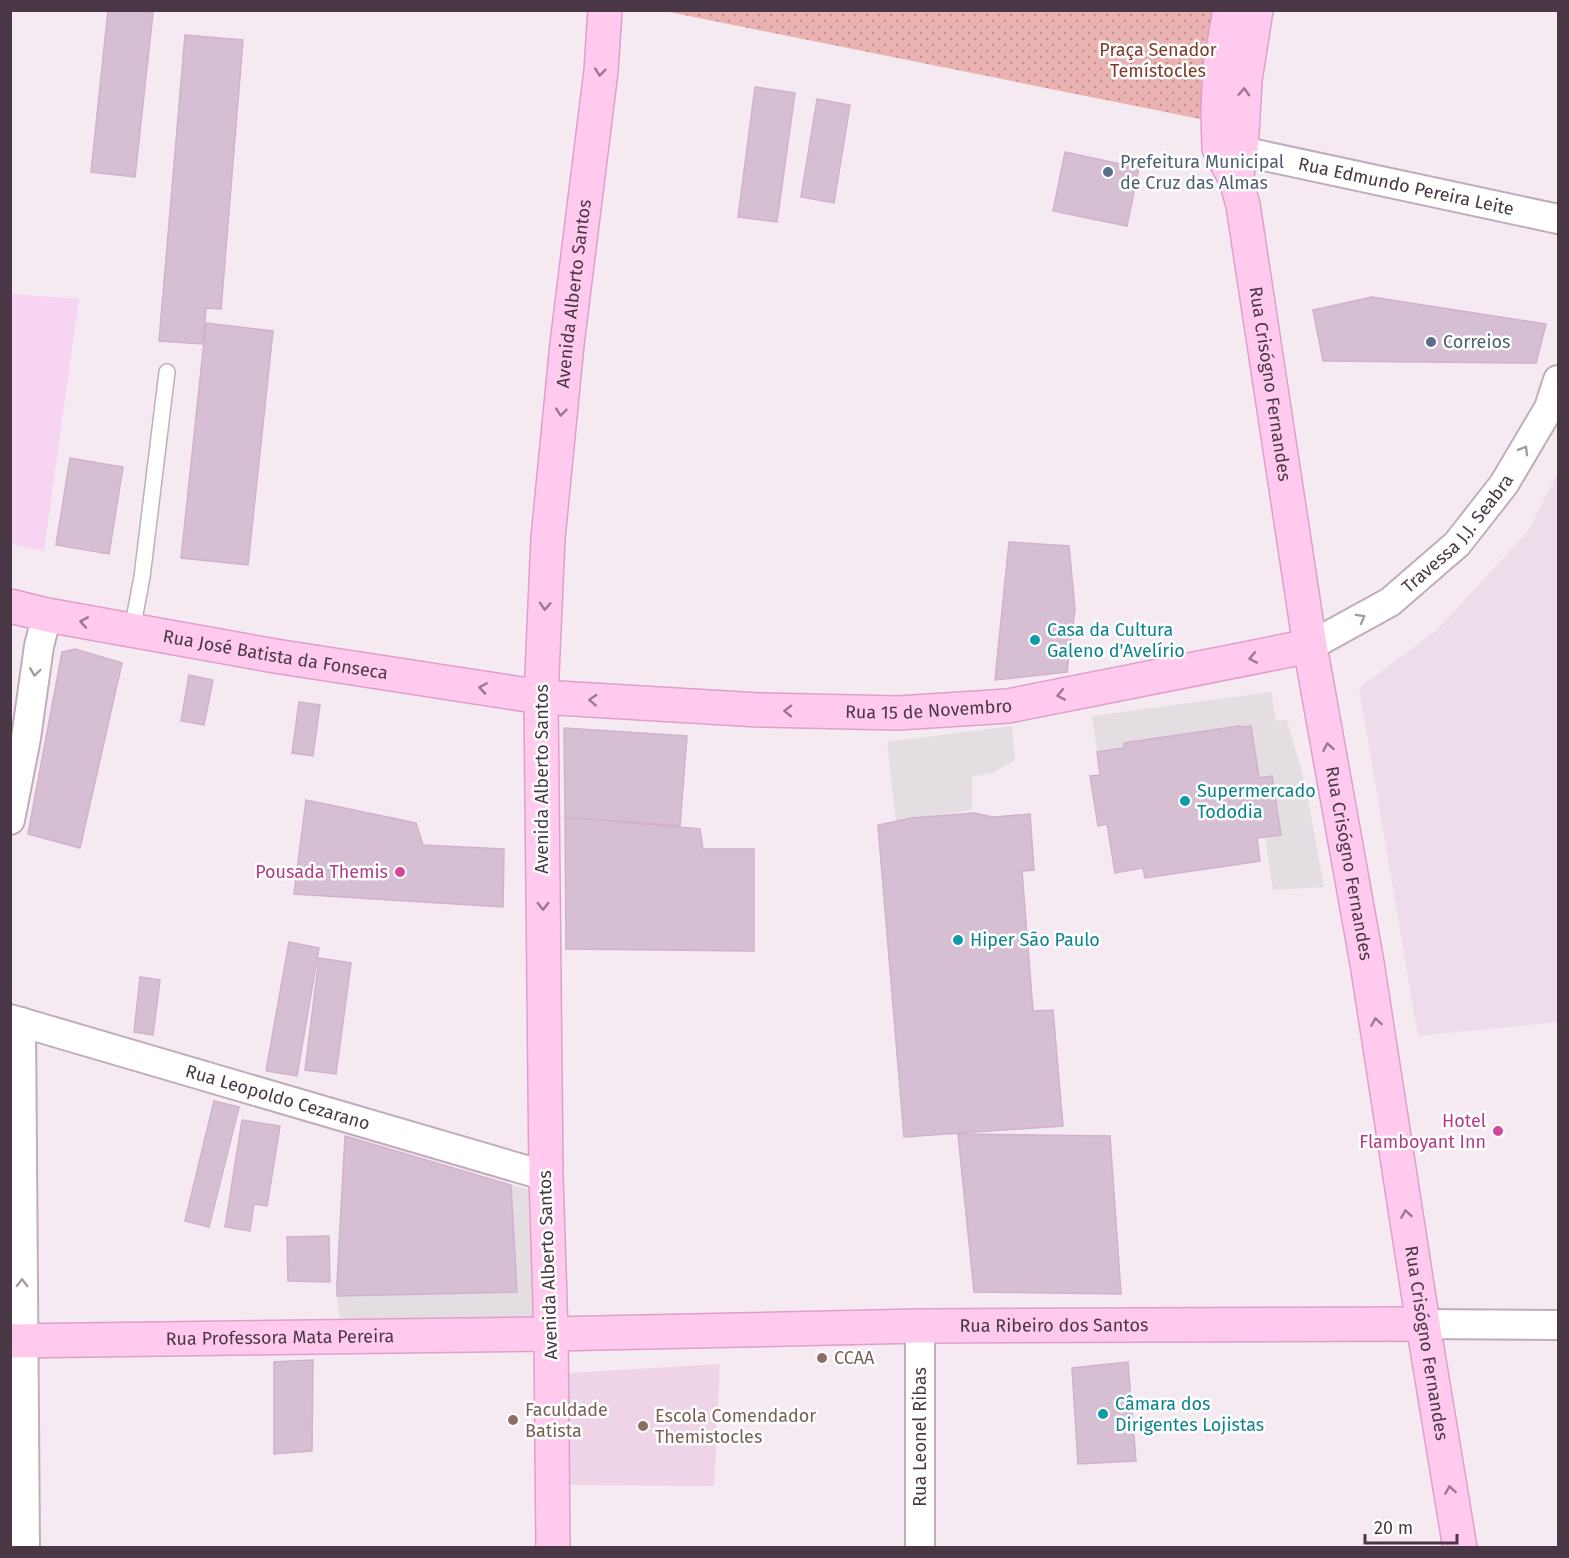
<svg xmlns="http://www.w3.org/2000/svg" width="1569" height="1558" viewBox="0 0 1569 1558" font-family="'Fira Sans',sans-serif">
	<style>
		.residential { fill: #eddce9 }
		.commercial { fill: #f7d5f2 }
		.education { fill: #efd3e7 }
		.park { fill: url(#park-dots) }
		.parking { fill: #e4dee3 }
		.building { fill: #d7bfd3; stroke: #d2b1cc; stroke-width: 1.5 }
		.lines { fill: none; stroke-linecap: round; stroke-linejoin: round }
		.lane-casing { stroke: #c1acbc; stroke-width: 18 }
		.street-casing { stroke: #c1acbc; stroke-width: 32 }
		.secondary-casing { stroke: #df9fcb; stroke-width: 36 }
		.lane { stroke: #fff; stroke-width: 15 }
		.street { stroke: #fff; stroke-width: 28 }
		.secondary { stroke: #ffcaed; stroke-width: 33 }
		.oneway { stroke: #9b7991 }
		.oneway2 { stroke: #a49ba2 }
		.service-dot { fill: #5c6f8a; stroke: #fff; stroke-width: 2 }
		.culture-dot { fill: #0f9aa8; stroke: #fff; stroke-width: 2 }
		.hotel-dot { fill: #d1479c; stroke: #fff; stroke-width: 2 }
		.education-dot { fill: #8d6e63; stroke: #fff; stroke-width: 2 }
		.labels { text-anchor: middle; stroke-width: 5; stroke-linejoin: round; paint-order: stroke }
		.park-label { font-size: 18px; fill: #7e3928; stroke: #fff }
		.service-label { font-size: 18px; fill: #4e5e75; stroke: #fff; text-anchor: start }
		.street-label { font-size: 18px; fill: #4a3746; stroke: #fff }
		.culture-label { font-size: 18px; fill: #0d838f; stroke: #fff; text-anchor: start }
		.hotel-label { font-size: 18px; fill: #b23c85; stroke: #fff; text-anchor: end }
		.education-label { font-size: 18px; fill: #785e54; stroke: #fff; text-anchor: start }
	</style>
	<defs>
		<pattern id="park-dots" width="8" height="8" patternUnits="userSpaceOnUse" patternTransform="scale(1.5)"><rect width="8" height="8" fill="#eab3b2"/><path d="M2 2h.1M6 6h.1" fill="none" stroke="#c09293" stroke-width="1.8" stroke-linecap="round"/></pattern>
	</defs>
	<rect width="100%" height="100%" fill="#f5eaf2"/>
	<path class="residential" d="M1558,472V1022L1418,1036L1359,688L1437,630L1529,530Z"/>
	<path class="commercial" d="M11,294L79,299L44,551L11,544Z"/>
	<path class="education" d="M720,1364L714,1486L568,1485L569,1373Z"/>
	<path class="park" d="M664,11H1220L1200,119Z"/>
	<path class="parking" d="M1271,692L1276,721L1287,720L1305,783L1324,887L1273,890L1265,837L1281,834L1272,777L1259,778L1251,726L1124,743V748L1097,752L1092,716Z
		M1012,726L1015,760L992,773L972,777V810L896,821L887,742Z
		M511,1185L535,1191V1318L352,1319L339,1317L337,1296L517,1292Z"/>
	<path class="building" d="M108,10H131L153,13L135,177L91,172Z
		M185,35L243,40L221,309L206,308L203,344L159,341Z
		M755,87L795,93L777,222L738,217Z
		M817,99L850,105L834,203L801,197Z
		M1065,152L1139,168L1127,226L1053,211Z
		M1372,297L1546,324L1536,363L1323,361L1313,310Z
		M206,323L273,331L248,565L181,558Z
		M70,458L123,467L109,554L56,545Z
		M1009,542L1069,546L1075,609L1067,672L995,680Z
		M75,649L122,663L80,848L28,834L62,652Z
		M189,675L213,680L204,725L181,721Z
		M299,702L320,705L313,756L292,753Z
		M1239,726L1240,727L1251,726L1259,778L1272,776L1281,835L1257,838L1260,861L1145,878L1143,868L1115,873L1107,824L1098,826L1090,776L1100,775L1097,752L1124,748V743Z
		M564,728L687,736L680,826L565,817Z
		M306,800L416,823L423,845L504,849L503,907L294,894Z
		M974,813L993,817L1030,814L1034,870L1022,871L1033,1011L1053,1010L1063,1126L904,1137L878,825L912,818Z
		M565,817L700,829L703,849H754V951L566,949Z
		M289,942L319,948L297,1076L266,1071Z
		M319,958L351,963L336,1074L305,1070Z
		M140,977L160,980L153,1035L134,1032Z
		M214,1101L239,1107L209,1227L185,1221Z
		M242,1120L280,1126L267,1206L254,1204L250,1231L225,1227Z
		M958,1134L1110,1136L1121,1294L974,1292Z
		M345,1136L511,1185L517,1292L337,1296V1283Z
		M329,1236L330,1282L288,1281L287,1237Z
		M313,1360L312,1451L274,1454V1362Z
		M1128,1362L1136,1461L1078,1464L1072,1368Z"/>
	<g class="lines">
		<g class="lane-casing">
			<path id="lane" d="M132,630L142,577L167,372"/>
		</g>
		<g class="street-casing">
			<g id="street">
				<path id="s1" d="M1220,148L1241,151L1558,219"/>
				<path id="s2" d="M1310,646L1390,602L1457,544L1504,484L1549,408L1558,380"/>
				<path d="M10,820L26,738L39,646L47,615"/>
				<path id="s3" d="M10,1019L546,1176"/>
				<path d="M21,1022L25,1548"/>
				<path d="M1423,1324L1558,1325"/>
				<path d="M920,1326V1548"/>
			</g>
		</g>
		<g class="secondary-casing">
			<g id="secondary">
				<path id="s4" d="M1230,10L1220,67L1218,110L1219,148L1236,180L1243,205L1310,646L1367,963L1423,1324L1460,1548"/>
				<path d="M1237,175L1241,151L1245,80L1256,10"/>
				<path id="s5" d="M10,606L47,615L275,656L541,697L759,710L898,713L1008,706L1310,646"/>
				<path id="s6" d="M10,1341L551,1334L920,1326L1423,1324"/>
				<path id="s7" d="M553,1548L551,1334L546,1176L541,697L548,538L567,344L601,71L605,10"/>
			</g>
		</g>
		<use href="#lane" class="lane"/>
		<use href="#street" class="street"/>
		<use href="#secondary" class="secondary"/>
	</g>
	<defs><path id="oneway-chevron" d="M-2-3.5L2.5 0L-2 3.5" fill="none" stroke-width="1.6" stroke-linecap="round" stroke-linejoin="round" transform="scale(1.5)"/></defs>
	<g class="oneway">
		<use href="#oneway-chevron" transform="translate(600 72) rotate(96)"/>
		<use href="#oneway-chevron" transform="translate(1244 92) rotate(-87)"/>
		<use href="#oneway-chevron" transform="translate(561 412) rotate(96)"/>
		<use href="#oneway-chevron" transform="translate(545 606) rotate(93)"/>
		<use href="#oneway-chevron" transform="translate(84 622) rotate(-170)"/>
		<use href="#oneway-chevron" transform="translate(1253 658) rotate(169)"/>
		<use href="#oneway-chevron" transform="translate(483 688) rotate(-171)"/>
		<use href="#oneway-chevron" transform="translate(1061 695) rotate(169)"/>
		<use href="#oneway-chevron" transform="translate(593 700) rotate(-177)"/>
		<use href="#oneway-chevron" transform="translate(788 711) rotate(-179)"/>
		<use href="#oneway-chevron" transform="translate(1328 747) rotate(-100)"/>
		<use href="#oneway-chevron" transform="translate(543 906) rotate(89)"/>
		<use href="#oneway-chevron" transform="translate(1376 1022) rotate(-99)"/>
		<use href="#oneway-chevron" transform="translate(1406 1214) rotate(-99)"/>
		<use href="#oneway-chevron" transform="translate(1450 1490) rotate(-99)"/>
	</g>
	<g class="oneway2">
		<use href="#oneway-chevron" transform="translate(1524 450) rotate(-60)"/>
		<use href="#oneway-chevron" transform="translate(1361 618) rotate(-29)"/>
		<use href="#oneway-chevron" transform="translate(35 672) rotate(98)"/>
		<use href="#oneway-chevron" transform="translate(22 1283) rotate(-90)"/>
	</g>
	<g class="service-dot">
		<circle cx="1108" cy="172" r="6"/>
		<circle cx="1431" cy="342" r="6"/>
	</g>
	<g class="culture-dot">
		<circle cx="1035" cy="640" r="6"/>
		<circle cx="1185" cy="801" r="6"/>
		<circle cx="958" cy="940" r="6"/>
		<circle cx="1103" cy="1414" r="6"/>
	</g>
	<g class="hotel-dot">
		<circle cx="400" cy="872" r="6"/>
		<circle cx="1498" cy="1131" r="6"/>
	</g>
	<g class="education-dot">
		<circle cx="822" cy="1358" r="6"/>
		<circle cx="513" cy="1420" r="6"/>
		<circle cx="643" cy="1426" r="6"/>
	</g>
	<g class="labels">
		<g class="park-label">
			<text x="1158" y="56">Praça Senador<tspan x="1158" dy="21">Temístocles</tspan></text>
		</g>
		<g class="service-label">
			<text x="1120" y="168">Prefeitura Municipal<tspan x="1120" dy="21">de Cruz das Almas</tspan></text>
			<text x="1443" y="348">Correios</text>
		</g>
		<g class="street-label">
			<text dy="6" stroke="none"><textPath href="#s1" startOffset="190">Rua Edmundo Pereira Leite</textPath></text>
			<text dy="6" stroke="none"><textPath href="#s7" startOffset="1256">Avenida Alberto Santos</textPath></text>
			<text dy="6" stroke="none"><textPath href="#s4" startOffset="382">Rua Crisógno Fernandes</textPath></text>
			<text dy="6" stroke="none"><textPath href="#s2" startOffset="188">Travessa J.J. Seabra</textPath></text>
			<text dy="6" stroke="none"><textPath href="#s5" startOffset="270">Rua José Batista da Fonseca</textPath></text>
			<text dy="6" stroke="none"><textPath href="#s5" startOffset="927">Rua 15 de Novembro</textPath></text>
			<text transform="translate(542 779) rotate(-90)" y="6">Avenida Alberto Santos</text>
			<text dy="6" stroke="none"><textPath href="#s4" startOffset="868">Rua Crisógno Fernandes</textPath></text>
			<text dy="6" stroke="none"><textPath href="#s3" startOffset="279">Rua Leopoldo Cezarano</textPath></text>
			<text transform="translate(548 1265) rotate(-92)" y="6">Avenida Alberto Santos</text>
			<text dy="6" stroke="none"><textPath href="#s6" startOffset="1044">Rua Ribeiro dos Santos</textPath></text>
			<text dy="6" stroke="none"><textPath href="#s6" startOffset="270">Rua Professora Mata Pereira</textPath></text>
			<text dy="6" stroke="none"><textPath href="#s4" startOffset="1354">Rua Crisógno Fernandes</textPath></text>
			<text transform="translate(920 1437) rotate(-90)" y="6">Rua Leonel Ribas</text>
		</g>
		<g class="culture-label">
			<text x="1047" y="636">Casa da Cultura<tspan x="1047" dy="21">Galeno d'Avelírio</tspan></text>
			<text x="1197" y="797">Supermercado<tspan x="1197" dy="21">Tododia</tspan></text>
			<text x="970" y="946">Hiper São Paulo</text>
			<text x="1115" y="1410">Câmara dos<tspan x="1115" dy="21">Dirigentes Lojistas</tspan></text>
		</g>
		<g class="hotel-label">
			<text x="388" y="878">Pousada Themis</text>
			<text x="1486" y="1127">Hotel<tspan x="1486" dy="21">Flamboyant Inn</tspan></text>
		</g>
		<g class="education-label">
			<text x="834" y="1364">CCAA</text>
			<text x="525" y="1416">Faculdade<tspan x="525" dy="21">Batista</tspan></text>
			<text x="655" y="1422">Escola Comendador<tspan x="655" dy="21">Themistocles</tspan></text>
		</g>
	</g>
	<rect width="1569" height="1558" fill="none" stroke="#4a3746" stroke-width="24"/>
	<path d="M1365 1534v9h92v-9" fill="none" stroke="#4a3746" stroke-width="3"/>
	<text x="1374" y="1534" font-size="18" fill="#4a3746" stroke="#ffffff" stroke-width="4.5" paint-order="stroke">20 m</text>
</svg>
